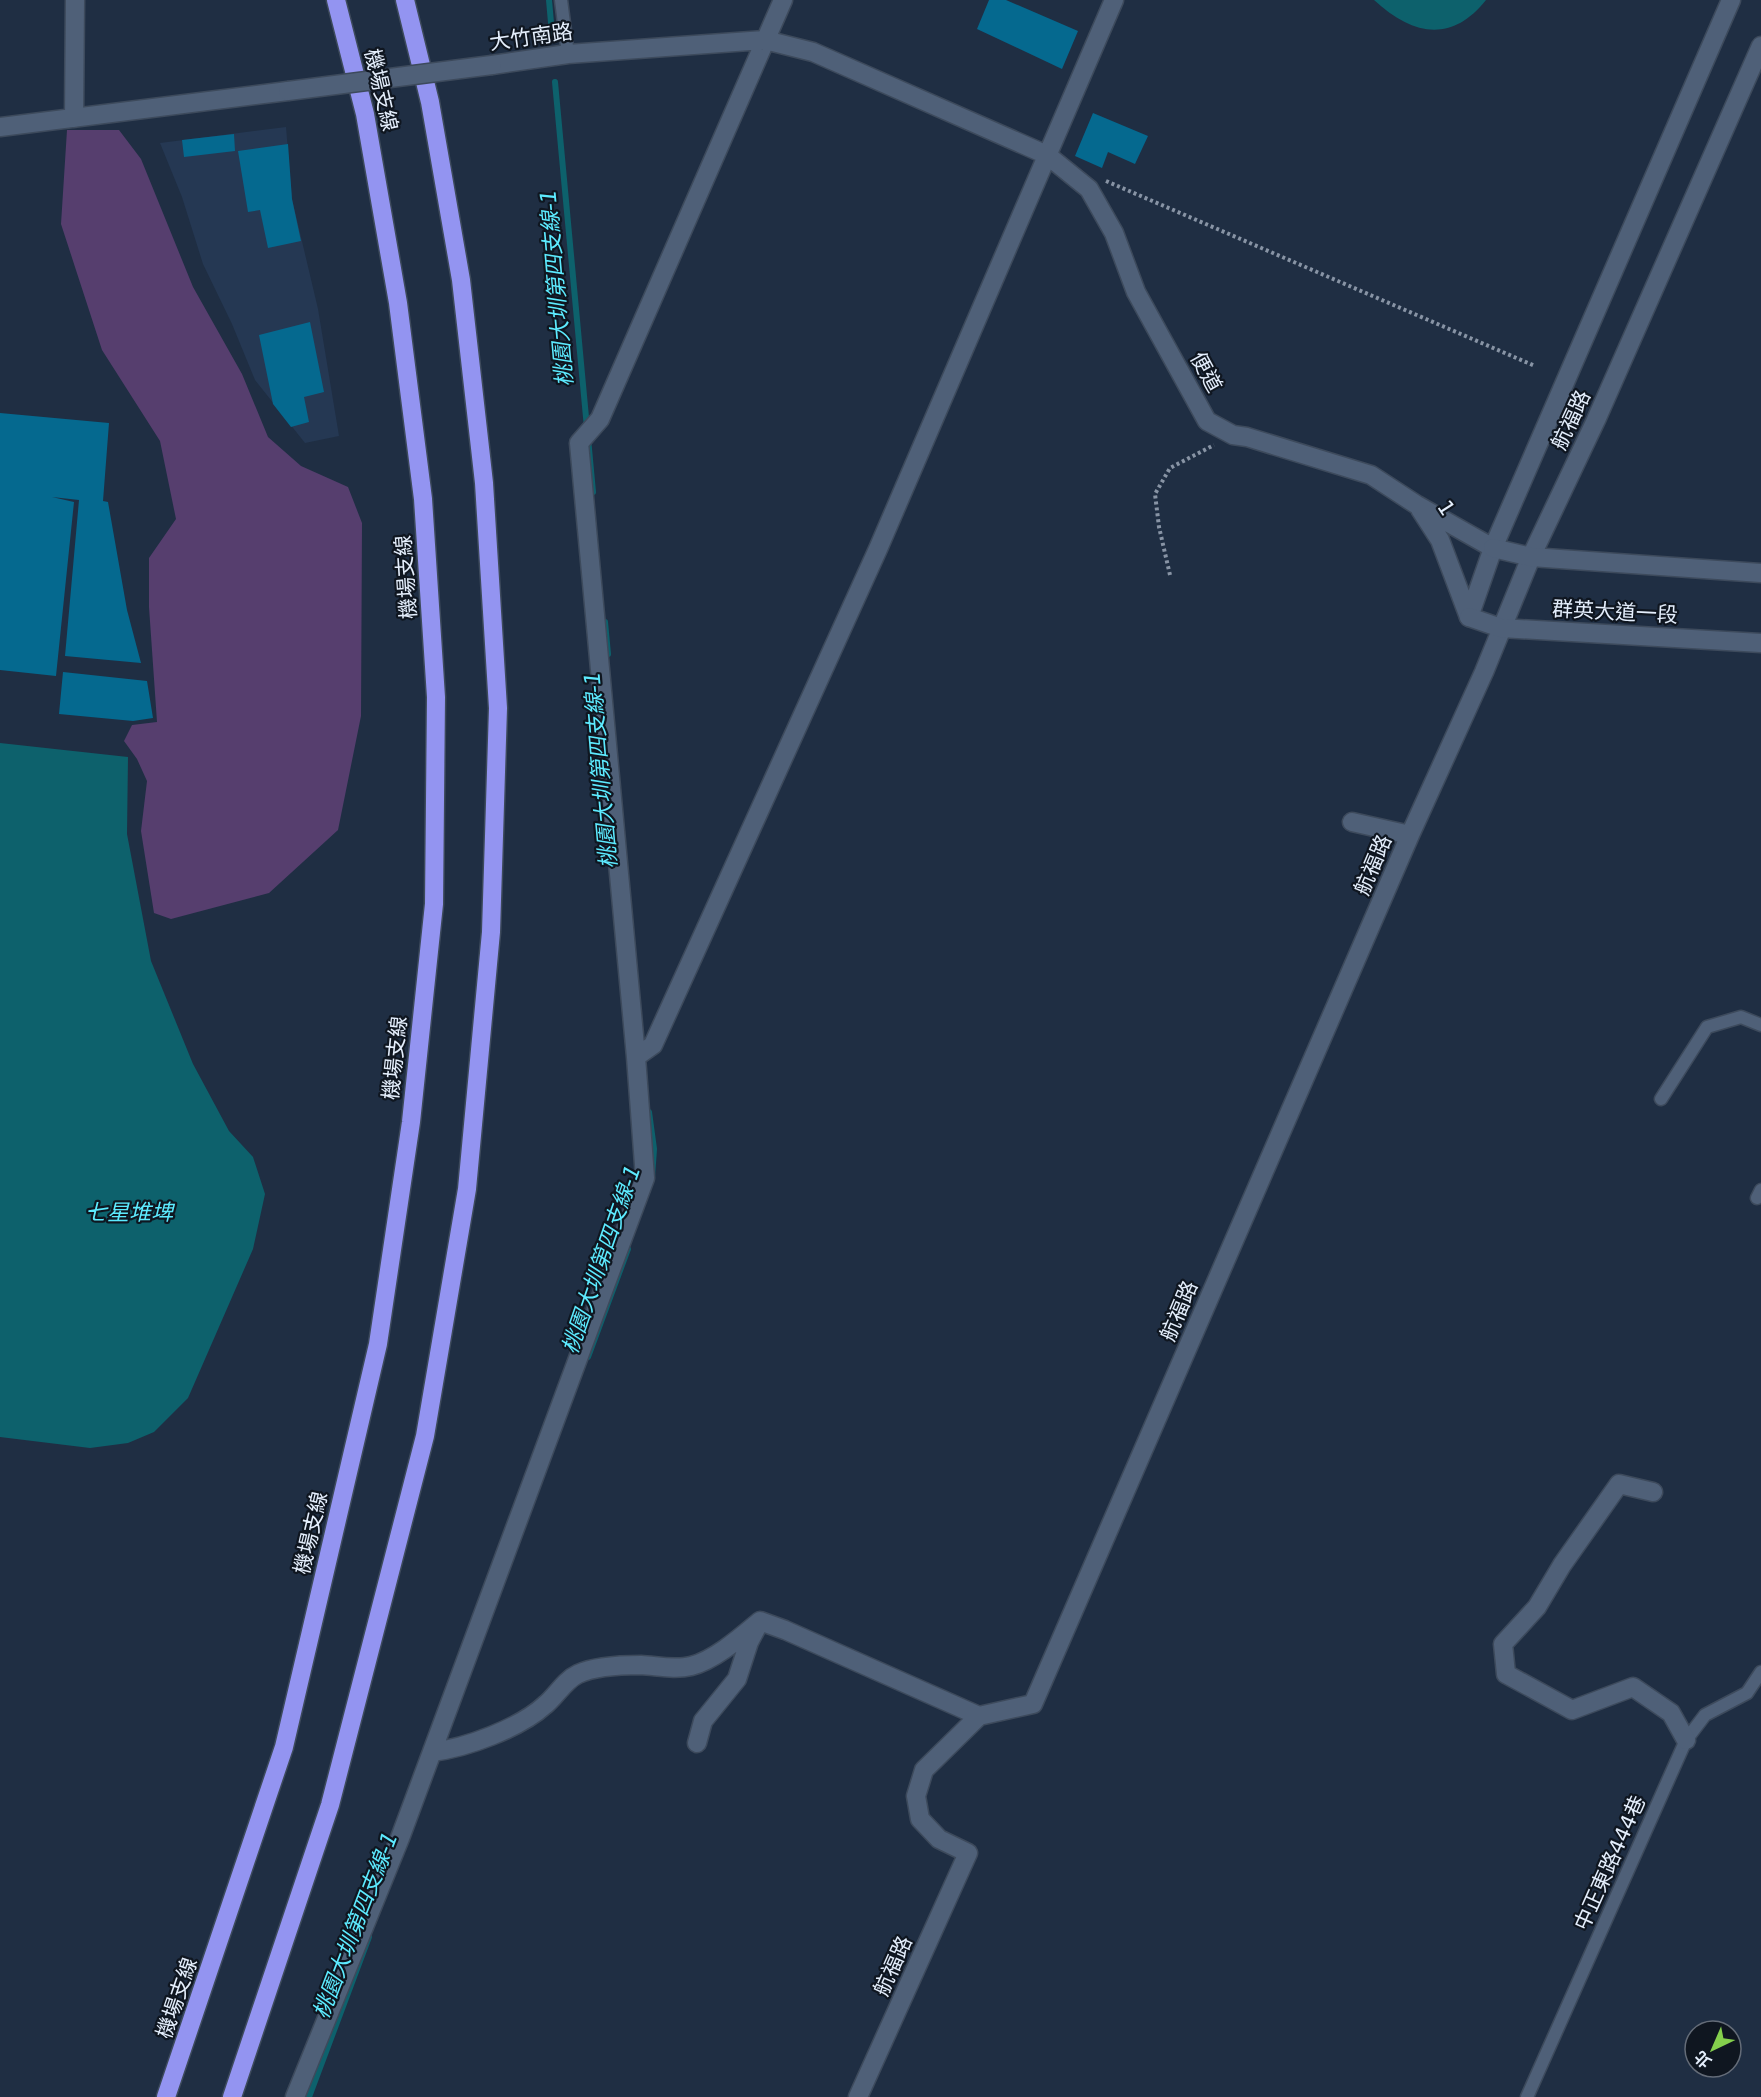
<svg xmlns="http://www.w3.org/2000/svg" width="1761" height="2097" viewBox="0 0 1761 2097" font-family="'DejaVu Sans','Noto Sans TC',sans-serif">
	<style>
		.built { fill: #253853 }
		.green { fill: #563e6e }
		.water { fill: #0d616c }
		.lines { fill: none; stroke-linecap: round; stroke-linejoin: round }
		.stream { stroke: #0d616c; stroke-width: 6 }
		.building { fill: #05698f }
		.service-casing { stroke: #3d4a5c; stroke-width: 15 }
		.minor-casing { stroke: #3d4a5c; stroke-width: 21 }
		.tertiary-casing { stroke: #3d4a5c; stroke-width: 21 }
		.motorway-casing { stroke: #3d4a5c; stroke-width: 21 }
		.path { stroke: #8894a5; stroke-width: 4; stroke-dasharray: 3 3; stroke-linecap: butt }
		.service { stroke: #4f6078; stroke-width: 12 }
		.minor { stroke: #4f6078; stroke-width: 18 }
		.tertiary { stroke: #4f6078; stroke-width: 18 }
		.motorway { stroke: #9394f1; stroke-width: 18 }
		.minor-bridge-casing { stroke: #3d4a5c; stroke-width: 21; stroke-linecap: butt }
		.minor-bridge { stroke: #4f6078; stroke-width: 18 }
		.labels { text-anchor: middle; stroke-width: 4.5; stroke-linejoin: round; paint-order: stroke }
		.street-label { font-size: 21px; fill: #e4eefc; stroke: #0f1620 }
		.water-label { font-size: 22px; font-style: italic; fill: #5debff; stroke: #0f1620 }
	</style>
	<rect width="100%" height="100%" fill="#1f2e43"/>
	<path class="built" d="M286,127L292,199L318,309L339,436L305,443L255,380L232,324L203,264L182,197L160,143Z"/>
	<path class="green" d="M67,130H119L141,159L193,287L242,374L268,437L301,466L348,487L362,523L361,716L338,830L269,893L171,919L154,913L141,831L147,781L137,759L124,741L132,725L157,722L149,607V558L176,519L160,441L102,350L61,224Z"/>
	<path class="water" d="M1374,0H1486C1451,44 1412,35 1374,0Z
		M0,743L128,757L127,834L151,961L193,1064L229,1131L253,1157L265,1194L253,1249L188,1398L154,1432L128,1443L90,1448L0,1437Z"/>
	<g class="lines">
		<path class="stream" d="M549,0L552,34
			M555,82L587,428
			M588,438L593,492
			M605,622L608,654
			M649,1112L654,1149L652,1177
			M588,1357L628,1249
			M309,2097L369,1937"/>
	</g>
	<path class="building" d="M989,0H1006L1078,31L1062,69L977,29Z
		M1093,113L1148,136L1135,164L1108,152L1102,168L1075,156Z
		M234,134L235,151L184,157L182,140Z
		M288,144L292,199L301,241L268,248L260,210L248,212L238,151Z
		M310,322L324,392L304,397L309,422L291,427L273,404L259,335Z
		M0,413L109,423L103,501L108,502L127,610L141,663L65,656L79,500L52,497L74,502L56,676L0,670Z
		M63,672L147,681L153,718L133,721L59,714Z"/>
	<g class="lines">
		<g class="service-casing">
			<path id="service" d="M561,0L568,54
				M1661,1099L1707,1027L1741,1017L1761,1025
				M1757,1198L1761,1190
				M1527,2097L1686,1740L1705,1715L1747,1693L1761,1672"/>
		</g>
		<g class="minor-casing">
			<path id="minor" d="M492,65L568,54L765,40L813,52L1047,155L1089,189L1114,233L1136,292L1207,421L1233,435L1247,437L1371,475L1417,505L1493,548
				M74,118L75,0
				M0,127L288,91
				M1420,509L1440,540L1469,617
				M1469,617L1493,548L1731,0
				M1352,822L1410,835
				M636,1057L653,1045L878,549L1114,0
				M1653,1492L1619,1484L1562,1565L1537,1607L1503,1644L1506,1674L1572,1710L1633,1687L1671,1713L1686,1740
				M697,1743L703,1721L737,1679L749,1642L758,1625
				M432,1752C466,1748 520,1728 545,1705C556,1696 565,1680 578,1674C595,1666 623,1665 641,1665C658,1666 675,1670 691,1666C715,1660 742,1636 760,1621L785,1630L979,1716
				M295,2097L400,1838L645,1178L636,1057L579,443L600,419L783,0
				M858,2097L968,1853L939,1839L920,1819L916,1796L924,1770L979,1716L1033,1704L1410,835L1484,672L1531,557L1596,420L1761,46"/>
		</g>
		<g class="tertiary-casing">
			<path id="tertiary" d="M1493,548L1531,557L1761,573
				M1469,617L1501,628L1761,643"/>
		</g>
		<g class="motorway-casing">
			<path id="motorway" d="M166,2097L284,1747L378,1344L411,1122L434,904L436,697L423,499L398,303L365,114L336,0
				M232,2097L330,1805L425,1436L467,1189L491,932L498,708L484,483L461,280L430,102L405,0"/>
		</g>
		<path class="path" d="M1106,181L1535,366
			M1170,575L1159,527L1155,494L1170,468L1214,445"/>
		<use href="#service" class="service"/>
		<use href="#minor" class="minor"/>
		<use href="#tertiary" class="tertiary"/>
		<use href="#motorway" class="motorway"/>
		<g class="minor-bridge-casing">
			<path id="minor-bridge" d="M288,91L492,65"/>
		</g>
		<use href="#minor-bridge" class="minor-bridge"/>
	</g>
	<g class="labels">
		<g class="street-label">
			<text transform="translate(531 37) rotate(-8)" y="7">大竹南路</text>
			<text transform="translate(381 90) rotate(77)" y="7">機場支線</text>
			<text transform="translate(1206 372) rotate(61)" y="7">便道</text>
			<text transform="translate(1571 420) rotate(-65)" y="7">航福路</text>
			<text transform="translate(1446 508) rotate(57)" y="7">1</text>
			<text transform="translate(406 577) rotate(-94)" y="7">機場支線</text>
			<text transform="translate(1615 612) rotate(3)" y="7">群英大道一段</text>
			<text transform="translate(1373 865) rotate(-67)" y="7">航福路</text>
			<text transform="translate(395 1058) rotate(-84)" y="7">機場支線</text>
			<text transform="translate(1179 1311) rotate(-67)" y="7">航福路</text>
			<text transform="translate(311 1533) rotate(-77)" y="7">機場支線</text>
			<text transform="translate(1610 1863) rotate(-66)" y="7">中正東路444巷</text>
			<text transform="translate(893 1966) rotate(-66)" y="7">航福路</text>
			<text transform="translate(177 1998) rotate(-71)" y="7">機場支線</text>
		</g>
		<g class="water-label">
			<text transform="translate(556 288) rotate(-95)" y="8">桃園大圳第四支線-1</text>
			<text transform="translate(600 770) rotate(-95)" y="8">桃園大圳第四支線-1</text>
			<text x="129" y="1220">七星堆埤</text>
			<text transform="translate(601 1259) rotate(-71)" y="8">桃園大圳第四支線-1</text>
			<text transform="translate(355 1925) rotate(-69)" y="8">桃園大圳第四支線-1</text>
		</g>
	</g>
	<g transform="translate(1713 2049) rotate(224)"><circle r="28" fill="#0f1620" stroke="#646c78" stroke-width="1.5"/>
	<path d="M0-4.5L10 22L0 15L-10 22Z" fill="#84cf4d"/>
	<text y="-9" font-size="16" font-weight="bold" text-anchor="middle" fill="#e4eefc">北</text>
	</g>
</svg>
